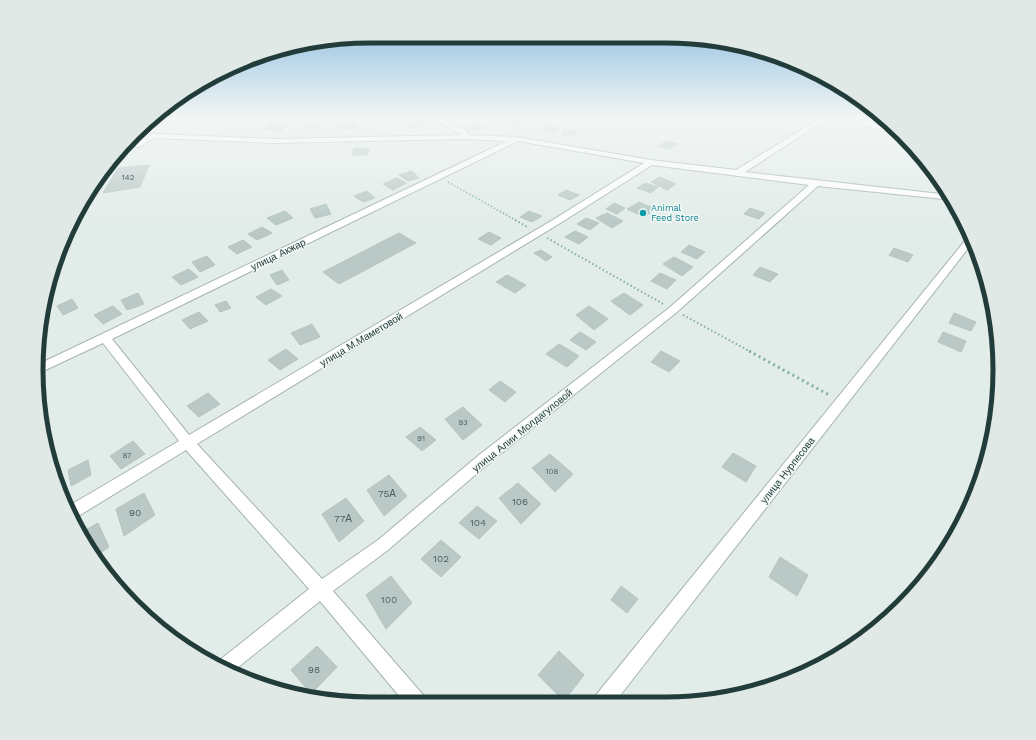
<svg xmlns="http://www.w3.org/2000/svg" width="1036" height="740" viewBox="0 0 1036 740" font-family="'Work Sans',sans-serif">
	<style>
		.building { fill: #bac9c6; stroke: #b4c5c1 }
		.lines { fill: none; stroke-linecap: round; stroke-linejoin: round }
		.minor-casing { stroke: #a5b4b1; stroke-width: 2 }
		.path-far2 { stroke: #82afa9; stroke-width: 1.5; stroke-dasharray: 1.5 2; stroke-linecap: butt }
		.path-far1 { stroke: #82afa9; stroke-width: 2; stroke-dasharray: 1.5 2.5; stroke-linecap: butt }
		.path { stroke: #82afa9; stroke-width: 3; stroke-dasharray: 2 3.5; stroke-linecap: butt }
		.minor { fill: #fff; fill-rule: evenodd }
		.culture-dot { fill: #0f9aa8; stroke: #f2f8f6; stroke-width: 1.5 }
		.labels { text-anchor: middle; stroke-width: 3; stroke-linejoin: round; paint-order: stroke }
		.number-label { font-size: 8px; fill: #485f5d }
		.far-culture-label { font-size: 9px; fill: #0d838f; stroke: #f2f8f6; text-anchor: start }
		.street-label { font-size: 10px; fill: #223c3a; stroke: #f2f8f6 }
		.near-number-label { font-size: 10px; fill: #485f5d }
		.rim { fill: none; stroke: #223c3a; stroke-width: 5 }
	</style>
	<rect width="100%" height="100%" fill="#e2ece9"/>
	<path class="building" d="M511,119H513L523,120L519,126L508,124Z
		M415,120L423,123L412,128L405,124Z
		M272,122L288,124L281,131L264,129Z
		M309,122H320L317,128H303Z
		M340,124H357L355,129H337Z
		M477,124L485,127L474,131L467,127Z
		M546,126L558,127L555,133L543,131Z
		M565,129L577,131L574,136L562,135Z
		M666,141L677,144L670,149L659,146Z
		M354,148H370L367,155H352Z
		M149,165L140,187L103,193L118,168Z
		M412,171L419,178L408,181L399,175Z
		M660,177L676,184L667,190L651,182Z
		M397,178L406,183L393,190L383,184Z
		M645,183L658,187L651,193L637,188Z
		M566,190L579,195L570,200L558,195Z
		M367,191L375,198L363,202L354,196Z
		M639,202L656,209L644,217L627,209Z
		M614,203L625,208L617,214L606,209Z
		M326,204L331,214L315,218L310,209Z
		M750,208L765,213L759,219L744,214Z
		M285,211L293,218L276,225L267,218Z
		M529,211L542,216L532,222L520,217Z
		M607,213L623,221L612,228L596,218Z
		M586,218L599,223L590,230L577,224Z
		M262,227L272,233L257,240L248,234Z
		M575,231L588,237L579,244L565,237Z
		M489,232L501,238L491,245L478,239Z
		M399,233L416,243L339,284L323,272Z
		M243,240L252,247L237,254L228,247Z
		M689,245L705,252L697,259L681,252Z
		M894,248L913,255L908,262L889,255Z
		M541,250L552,257L546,261L534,253Z
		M207,256L215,265L200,272L192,262Z
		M674,257L693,267L682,276L663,264Z
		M760,267L778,274L770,282L753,275Z
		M189,269L198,277L181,285L172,277Z
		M282,270L289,280L277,285L270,275Z
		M660,273L676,280L667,289L651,281Z
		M984,274H985L987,285L980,282Z
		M507,275L526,285L515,293L496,282Z
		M271,289L282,296L266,305L256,297Z
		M138,293L144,304L127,310L121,300Z
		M624,293L643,305L630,315L611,301Z
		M72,299L78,308L63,315L57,306Z
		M226,301L231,308L220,312L215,305Z
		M113,306L122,314L103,324L94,315Z
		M589,306L608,319L594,330L576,315Z
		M199,312L208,321L190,329L182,320Z
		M954,313L976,322L971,331L949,323Z
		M312,324L320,337L300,345L291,333Z
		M580,332L596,342L586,350L570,340Z
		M943,332L966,341L961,352L938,342Z
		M559,344L579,356L567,367L546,354Z
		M286,349L298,359L280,370L268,360Z
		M661,351L680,361L669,372L651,362Z
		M500,381L516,392L505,402L489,390Z
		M208,393L220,404L199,417L187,406Z
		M463,407L482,425L463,440L445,419Z
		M420,427L436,440L422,451L406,437Z
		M133,441L145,454L121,469L110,456Z
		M733,453L756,466L746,482L722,467Z
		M550,454L573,474L555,492L532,468Z
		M88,460L91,475L71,486L68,470Z
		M389,475L407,496L384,516L367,490Z
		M518,483L541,504L521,524L499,498Z
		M144,493L155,515L124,536L116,509Z
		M346,498L364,521L339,542L322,514Z
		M477,506L497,521L479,539L459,523Z
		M98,523L109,547L96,556L80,533Z
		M441,540L461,557L441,577L421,559Z
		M780,557L808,575L797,596L769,577Z
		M391,576L412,603L386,629L366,595Z
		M621,586L638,599L627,613L611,600Z
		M317,646L337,667L311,694L291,670Z
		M559,651L584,675L564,701L538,675Z"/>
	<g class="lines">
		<g class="minor-casing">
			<path id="minor" d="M435,119H443L467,131L468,135L517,137L651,160L736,170L819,119H827L745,172L950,195L953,200L818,186L677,312L489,463L388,550L333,591L424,696L426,703H405L320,601L231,673L215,665L216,663L309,589L186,450L72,520L67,507L179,441L103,343L39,373V364L507,141L465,139L275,143L153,138L140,147L124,146L128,142L136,143L143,138L134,137L138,133L275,139L461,135ZM518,141L644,163L556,218L189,435L112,339ZM652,165L809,185L669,308L479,455L378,540L322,579L197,444L562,222Z
				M848,119C865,119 888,126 901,137Z
				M970,236L973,242L615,702H594L596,695L968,237Z"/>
		</g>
		<path class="path-far2" d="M448,182L517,221"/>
		<path class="path-far1" d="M515,220L529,228
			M547,238L665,305
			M683,315L751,352"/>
		<path class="path" d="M749,351L831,396"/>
		<use href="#minor" class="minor"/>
	</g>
	<linearGradient id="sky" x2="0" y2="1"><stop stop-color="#82b6de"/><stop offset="0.53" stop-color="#f2f6f5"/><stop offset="1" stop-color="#f2f6f5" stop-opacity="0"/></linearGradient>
	<rect width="1036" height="223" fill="url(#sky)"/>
	<circle class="culture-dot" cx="643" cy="213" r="4"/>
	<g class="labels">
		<g class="number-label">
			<text x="128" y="180">142</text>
			<text x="463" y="425">93</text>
			<text x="421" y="441">91</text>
			<text x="127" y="458">87</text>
			<text x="552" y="474">108</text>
		</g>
		<g class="far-culture-label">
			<text x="651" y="211">Animal<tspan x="651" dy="10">Feed Store</tspan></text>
		</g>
		<g class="street-label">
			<text transform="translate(278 254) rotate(-26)" y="4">улица Акжар</text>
			<text transform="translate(361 339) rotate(-31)" y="4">улица М.Маметовой</text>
			<text transform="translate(522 430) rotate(-39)" y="4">улица Алии Молдагуловой</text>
			<text transform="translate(787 470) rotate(-52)" y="4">улица Нурпесова</text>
		</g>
		<g class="near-number-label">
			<text x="387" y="497">75А</text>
			<text x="520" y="505">106</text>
			<text x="135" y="516">90</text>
			<text x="343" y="522">77А</text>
			<text x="478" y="526">104</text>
			<text x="441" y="562">102</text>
			<text x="389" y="603">100</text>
			<text x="314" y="673">98</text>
		</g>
	</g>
	<path d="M0 0H1036V740H0ZM370 43H666A327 327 0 0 1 993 370V370A327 327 0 0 1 666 697H370A327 327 0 0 1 43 370V370A327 327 0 0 1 370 43Z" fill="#e1e9e7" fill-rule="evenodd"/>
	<path class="rim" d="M370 43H666A327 327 0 0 1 993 370V370A327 327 0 0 1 666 697H370A327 327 0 0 1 43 370V370A327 327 0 0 1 370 43Z"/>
</svg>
